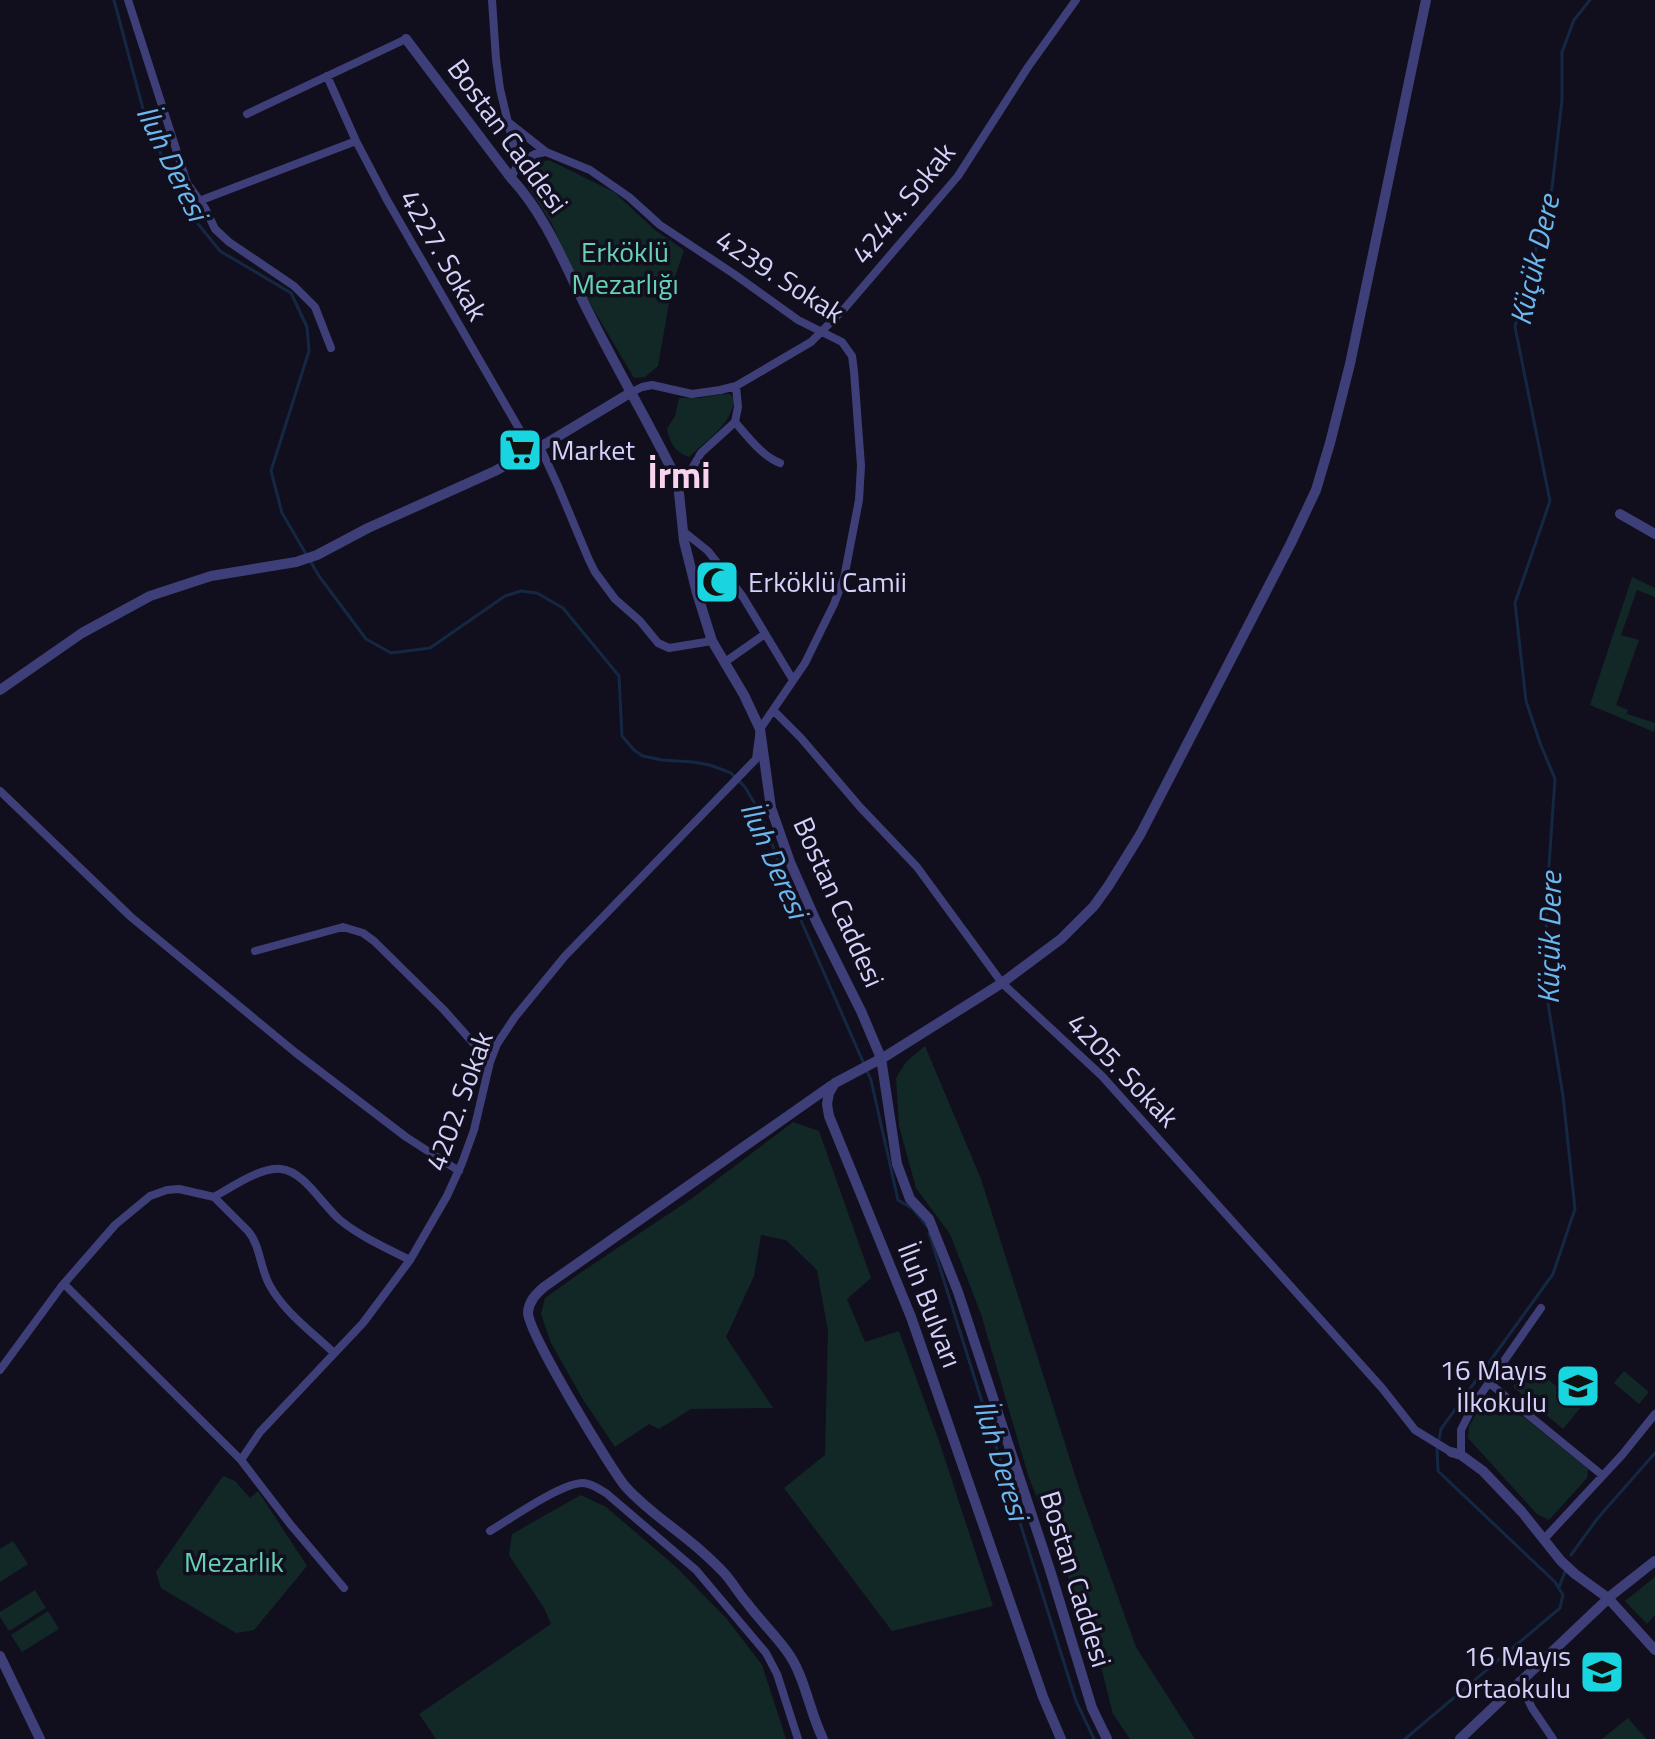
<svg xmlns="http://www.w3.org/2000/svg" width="1655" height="1739" viewBox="0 0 1655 1739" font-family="'Titillium Web',sans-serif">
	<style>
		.green { fill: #122826 }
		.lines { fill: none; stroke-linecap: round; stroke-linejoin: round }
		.stream { stroke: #142843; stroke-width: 3 }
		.minor { stroke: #3e3f79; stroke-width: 8 }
		.tertiary { stroke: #3e3f79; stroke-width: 10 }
		.labels { text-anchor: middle; stroke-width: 7; stroke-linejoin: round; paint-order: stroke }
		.street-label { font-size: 28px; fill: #d4d1fa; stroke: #110f1e }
		.park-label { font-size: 28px; fill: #65d2b1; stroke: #110f1e }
		.poi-label { font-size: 28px; fill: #d4d1fa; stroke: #110f1e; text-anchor: start }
		.water-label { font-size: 30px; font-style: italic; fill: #6ab8ef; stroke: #110f1e }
		.district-label { font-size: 36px; font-weight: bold; fill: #fad3ee; stroke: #110f1e }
	</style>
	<rect width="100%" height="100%" fill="#110f1e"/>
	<path class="green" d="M549,160L614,192L655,230L684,250L672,286L658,366L645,377L634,378L578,283L552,224L528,187L531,164Z
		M722,394H730L734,399C733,423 706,441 689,457C675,452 670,443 667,429L675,416L679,398H700Z
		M1632,577L1655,588V597L1637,590L1621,635L1639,640L1616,705L1628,710L1627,714L1655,723L1654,732L1590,705Z
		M925,1046L981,1179L1080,1491L1136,1647L1195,1739H1130L1113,1714L1097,1651L1028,1475L981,1314L950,1234L916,1188L899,1126L896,1078L906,1062Z
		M793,1122L819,1131L871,1278L847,1299L865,1342L899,1331L938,1438L993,1606L892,1631L784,1488L825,1455L828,1331L817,1270L786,1240L761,1235L754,1276L726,1337L773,1408L691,1409L659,1429L649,1424L615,1447L584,1401L551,1343L541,1314L545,1298L580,1273L691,1199Z
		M1531,1365L1581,1407L1563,1429L1513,1387Z
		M1624,1371L1649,1392L1639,1404L1614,1383Z
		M1486,1398H1492L1525,1418L1588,1469L1587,1478L1549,1520L1537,1514L1468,1438L1469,1426Z
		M223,1476L235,1481L250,1498L258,1491L307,1566L254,1630L236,1633L161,1588L156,1572Z
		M581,1495L606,1507L675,1566L726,1618L762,1665L786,1739H436L419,1714L551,1624L544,1608L509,1555L512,1534Z
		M13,1541L28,1564L0,1582V1549Z
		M1655,1577V1615L1647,1624L1625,1601Z
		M35,1590L46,1608L9,1631L0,1617V1612Z
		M48,1611L59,1629L22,1652L11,1635Z
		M1628,1718L1646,1739H1602Z"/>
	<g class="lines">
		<path class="stream" d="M114,0L147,124L186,209L220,251L291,293L307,327L309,351L271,471L282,513L319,576L366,639L391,653L430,648L505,596L521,591L537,593L563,608L619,676L622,736L634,750L643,756L662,760L693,762L710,765L731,773L745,787L762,816L792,900L864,1064
			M867,1071L871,1080L898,1200L913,1209L927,1226
			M929,1233L1076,1701L1094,1739
			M1439,1440L1441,1429L1553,1274L1575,1209L1563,1096L1545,985L1547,894L1555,779L1540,743L1526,701L1515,603L1550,501L1515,327L1552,188L1562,100V52L1574,20L1590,0
			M1571,1555L1597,1519L1655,1453
			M1559,1587L1565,1572
			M1405,1739L1560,1608L1563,1595L1555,1582L1438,1471L1437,1448"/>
		<path class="minor" d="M128,0L187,183L205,208L215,229L229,242L294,286L315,307L331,348
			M492,0L496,59L500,89L518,164L511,178
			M327,76L356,141L387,200L532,451
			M247,114L406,39
			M518,164L535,154L546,152
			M199,201L356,141
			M630,393L642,387L652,385L692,394L720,390L736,386L811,342L844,309L958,176L1028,67L1076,0
			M735,422C748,437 762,456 780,463
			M540,447L558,486L589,560L595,572L615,599L640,621L658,643L669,648L712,641
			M678,483L690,472L701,453L735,422L738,407L736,386
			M683,531L708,551L722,569L743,597L793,680
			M725,662L765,634
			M773,710L801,738L860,807L917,867L1002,983L1102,1076L1382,1388L1415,1430L1451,1452
			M0,791L131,917L296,1053L406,1137L459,1171
			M255,951L343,927L363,933L374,941L444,1010L490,1062
			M214,1197C232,1187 260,1167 281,1169C304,1171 323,1206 340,1220C361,1237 386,1248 410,1260
			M64,1284L241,1460L290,1524L344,1588
			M0,1370L61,1287L115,1225L150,1196L167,1190L179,1189L214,1197L248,1231C260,1245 260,1267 269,1284C283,1311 312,1332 334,1353
			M1488,1382L1602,1475
			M1461,1455V1430L1474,1404L1541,1308
			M241,1460L260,1432L363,1323L410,1260L447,1196L462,1163L474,1130L490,1062L497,1044L515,1017L565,956L756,759L760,729L805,663L834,604L844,578L859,500L861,466L854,371L852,356L842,342L798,320L734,274L660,225L629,197L590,170L546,152L508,122
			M490,1531C510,1519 561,1483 583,1483C591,1483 599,1489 606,1493L696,1570L766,1653L777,1674L798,1739
			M1545,1538L1622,1455L1655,1414
			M1519,1681L1532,1708L1553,1739"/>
		<path class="tertiary" d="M406,39L511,178C548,218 566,269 591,317C618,371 649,423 675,476L678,483L684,541L697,593L712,641L744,695L760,729L771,808L790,862L816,921L861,1011L881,1058L897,1164L910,1199L929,1219L958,1292L1050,1570L1092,1708L1107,1739
			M1620,514L1655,534
			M0,690L82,633L150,596L211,576L296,562L317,555L368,528L495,471L547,443L630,393
			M1451,1452L1461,1455L1483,1471L1522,1512L1561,1561L1575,1574L1608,1598L1655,1650
			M0,1656L40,1739
			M823,1739C809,1711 805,1675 786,1650C774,1634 759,1619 747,1603C739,1594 733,1583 725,1574C717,1565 708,1557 699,1549C675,1528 646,1510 625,1486C609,1466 527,1331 528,1312C529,1301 536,1294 544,1287L832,1085
			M1061,1739L1043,1697L911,1317L829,1116L827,1104L829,1093L835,1083L886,1056L1002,983L1061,939L1094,906L1109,885L1140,835L1291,543L1316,490L1330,443L1350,364L1426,0
			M1460,1739L1613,1594L1655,1561"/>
	</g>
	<defs>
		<g id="supermarket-square" transform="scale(2.3)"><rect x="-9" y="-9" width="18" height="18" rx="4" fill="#18d5df" stroke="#110f1e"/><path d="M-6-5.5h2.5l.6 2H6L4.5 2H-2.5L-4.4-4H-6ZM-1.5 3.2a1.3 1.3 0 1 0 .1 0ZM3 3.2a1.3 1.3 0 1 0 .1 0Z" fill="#111"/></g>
		<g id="mosque-square" transform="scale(2.3)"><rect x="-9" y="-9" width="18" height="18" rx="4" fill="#18d5df" stroke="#110f1e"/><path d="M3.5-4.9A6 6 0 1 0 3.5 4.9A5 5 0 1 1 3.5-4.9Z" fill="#111"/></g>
		<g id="school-square" transform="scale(2.3)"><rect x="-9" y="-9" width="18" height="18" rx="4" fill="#18d5df" stroke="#110f1e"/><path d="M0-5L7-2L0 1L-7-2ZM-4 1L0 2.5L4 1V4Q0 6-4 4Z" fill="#111"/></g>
	</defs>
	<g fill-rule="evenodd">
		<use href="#supermarket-square" x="520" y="450"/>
		<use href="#mosque-square" x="717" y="582"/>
		<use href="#school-square" x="1578" y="1386"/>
		<use href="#school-square" x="1602" y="1672"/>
	</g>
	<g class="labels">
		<g class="street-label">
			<text transform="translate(508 136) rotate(54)" y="10">Bostan Caddesi</text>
			<text transform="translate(903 203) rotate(-51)" y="10">4244. Sokak</text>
			<text transform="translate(444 255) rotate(60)" y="10">4227. Sokak</text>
			<text transform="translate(780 276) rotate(33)" y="10">4239. Sokak</text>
			<text transform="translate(839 902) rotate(66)" y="10">Bostan Caddesi</text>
			<text transform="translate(1123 1070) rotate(46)" y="10">4205. Sokak</text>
			<text transform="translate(459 1101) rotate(-70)" y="10">4202. Sokak</text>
			<text transform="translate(930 1305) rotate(69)" y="10">İluh Bulvarı</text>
			<text transform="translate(1076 1579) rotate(73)" y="10">Bostan Caddesi</text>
		</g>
		<g class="park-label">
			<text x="625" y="262">Erköklü<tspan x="625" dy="32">Mezarlığı</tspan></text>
			<text x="234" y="1572">Mezarlık</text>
		</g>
		<g class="poi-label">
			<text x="551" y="460">Market</text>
			<text x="748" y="592">Erköklü Camii</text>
			<text x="1547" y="1380" text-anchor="end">16 Mayıs<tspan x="1547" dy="32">İlkokulu</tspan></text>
			<text x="1571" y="1666" text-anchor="end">16 Mayıs<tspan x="1571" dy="32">Ortaokulu</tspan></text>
		</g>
		<g class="water-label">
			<text transform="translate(172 163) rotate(64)" y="10">İluh Deresi</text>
			<text transform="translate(1535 260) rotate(-77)" y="10">Küçük Dere</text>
			<text transform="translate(774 860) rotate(66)" y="10">İluh Deresi</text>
			<text transform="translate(1550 938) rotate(-89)" y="10">Küçük Dere</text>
			<text transform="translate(1001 1460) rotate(73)" y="10">İluh Deresi</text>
		</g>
		<g class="district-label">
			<text x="679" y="488">İrmi</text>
		</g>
	</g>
</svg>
